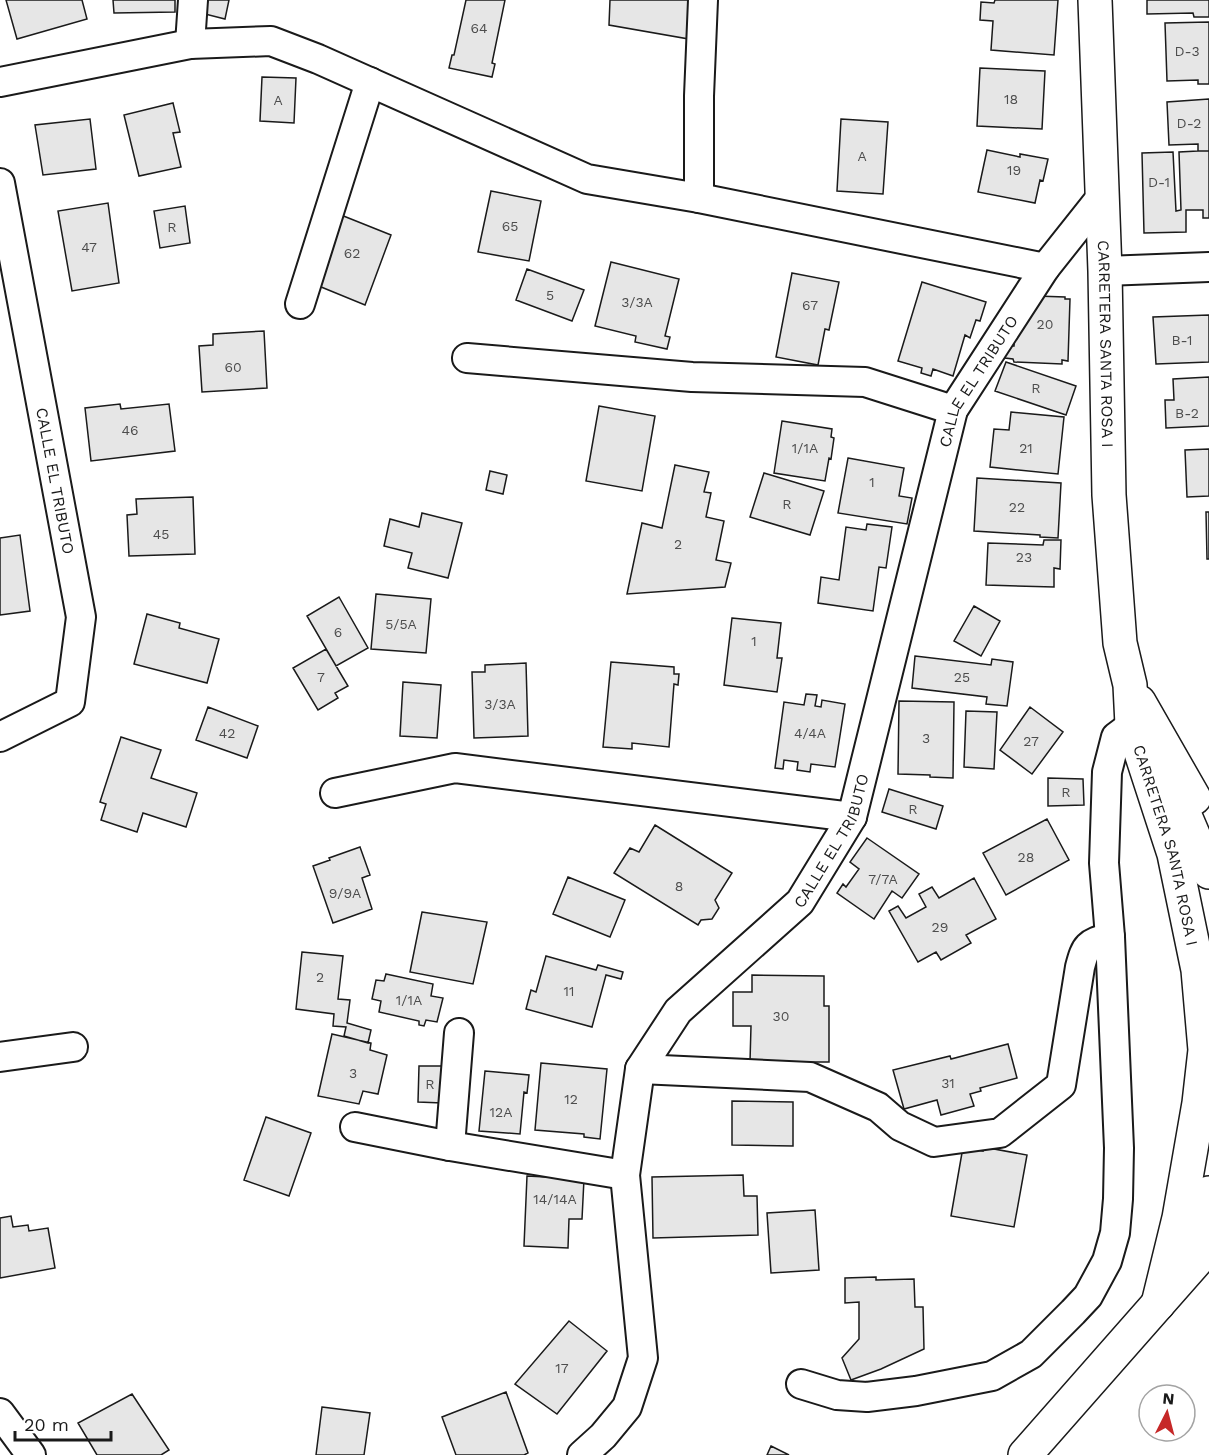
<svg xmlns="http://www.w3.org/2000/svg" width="1209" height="1455" viewBox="0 0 1209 1455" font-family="'Work Sans',sans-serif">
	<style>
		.building { fill: #e6e6e6; stroke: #1a1a1a; stroke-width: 1.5 }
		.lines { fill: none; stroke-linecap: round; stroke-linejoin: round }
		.minor-casing { stroke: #1a1a1a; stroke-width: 32 }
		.tertiary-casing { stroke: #1a1a1a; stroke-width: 36 }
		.minor { stroke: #fff; stroke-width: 28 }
		.tertiary { stroke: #fff; stroke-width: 33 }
		.labels { text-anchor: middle; stroke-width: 4.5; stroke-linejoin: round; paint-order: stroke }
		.number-label { font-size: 14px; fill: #4d4d4d }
		.street-label { font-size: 16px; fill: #1a1a1a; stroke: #fff }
	</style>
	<rect width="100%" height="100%" fill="#fff"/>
	<path class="building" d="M6,0H82L87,19L17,39Z
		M113,0H175V12L114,13Z
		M208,0H229L225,19L205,14Z
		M466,0H505L492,63L495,64L492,77L449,68L452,55H454Z
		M610,0H692L689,39L609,25Z
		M995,0H1058L1054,55L991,50L993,21L980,20L981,2L994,3Z
		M1147,0H1209V17H1194L1193,13L1147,14Z
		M1209,22V84H1198V80L1167,81L1165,23Z
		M980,68L1045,71L1042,129L977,126Z
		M262,77L296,78L294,123L260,121Z
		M1209,99V151H1198V144L1169,145L1167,102Z
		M173,103L180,132L173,133L181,167L139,176L124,115Z
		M90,119L96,169L43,175L35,125Z
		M841,119L888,122L883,194L837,191Z
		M987,150L1020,157V154L1048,159L1043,181L1040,180L1035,203L978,192Z
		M1198,151H1209V218H1203V210H1186V232L1144,233L1142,153L1173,152L1176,211L1181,210L1179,152Z
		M491,191L541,201L529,261L478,252Z
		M108,203L119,283L72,291L58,211Z
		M185,206L190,243L160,248L154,211Z
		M336,213L391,235L365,305L309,282Z
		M611,262L679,279L665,336L670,337L667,349L635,342L636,336L595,326Z
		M527,269L584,290L572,321L516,300Z
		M792,273L839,282L829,330L825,329L818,365L776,357Z
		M922,282L986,302L980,321L976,320L970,338L965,335L953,376L933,369L931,376L921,373L922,368L898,361Z
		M1036,296L1065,297V299H1070L1068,361L1062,360V364L1014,362L1013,359L1005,358L1006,346H1014L1015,332Z
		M1209,315V362L1156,364L1153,317Z
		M264,331L267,388L202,392L199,346L213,345V334Z
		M1006,362L1076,386L1066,415L995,391Z
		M1209,377V426L1166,428L1165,400H1174L1173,379Z
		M120,404L121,409L169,404L175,451L91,461L85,408Z
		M599,406L655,416L642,491L586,481Z
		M1011,412L1064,417L1058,474L990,467L994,429L1009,430Z
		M782,421L832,429L831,437L834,438L831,459L829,458L825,481L774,473Z
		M1209,449V496L1187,497L1185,450Z
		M848,458L904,468L899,496L912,498L907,524L838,513Z
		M675,465L709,472L704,492L711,493L706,517L724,521L716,560L731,563L725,587L627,594L642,523L662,528Z
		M490,471L507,475L503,494L486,490Z
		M764,473L824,491L810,535L750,517Z
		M977,478L1061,483L1058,538L1040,537V535L974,531Z
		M193,497L195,554L129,556L127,515L137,514L136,499Z
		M1206,512H1209V559H1207Z
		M422,513L462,523L448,578L408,568L412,553L384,546L390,519L419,527Z
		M867,524L892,527L886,568L879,567L873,611L818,603L821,577L839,580L846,527L866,530Z
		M20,535L30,611L0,615V538Z
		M1044,540H1061L1060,569L1054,568V587L986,585L988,543L1043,545Z
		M376,594L431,599L426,653L371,649Z
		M339,597L368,648L336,666L307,616Z
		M974,606L1000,621L981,656L954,641Z
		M147,614L180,623L179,628L219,639L207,683L134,664Z
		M732,618L781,623L777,658H782L777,692L724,685Z
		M326,649L348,686L335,693L338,698L318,710L293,668Z
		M915,656L991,665L992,659L1013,662L1007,706L986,704L987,697L912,688Z
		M611,662L674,667V674H679L678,685L674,684L669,747L632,743V749L603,747Z
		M526,663L528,736L474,738L472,672H485V665Z
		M403,682L441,685L437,738L400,736Z
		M806,694L817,695L815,706L821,707L822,700L845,704L835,767L811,764L810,772L797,770L798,762L784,760L783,769L775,768L784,702L804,705Z
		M899,701L954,702L953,778L930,777V775L898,774Z
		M208,707L258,726L247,758L196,740Z
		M1030,707L1063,732L1032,774L1000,750Z
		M966,711L997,712L994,769L964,767Z
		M121,737L161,750L151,778L197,793L186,827L143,813L137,832L101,820L106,804L100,802Z
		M1048,778L1083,779L1084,805L1048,806Z
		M889,789L943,806L936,829L882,812Z
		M1047,819L1069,860L1006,895L983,853Z
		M655,825L732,873L715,900L719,908L712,919L701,920L698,925L614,873L630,848L639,852Z
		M867,838L919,874L902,898L892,891L874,919L837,893L843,884L846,887L859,869L850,862Z
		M360,847L370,875L362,878L372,909L333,923L313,866L330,860L329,858Z
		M568,877L625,900L610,937L553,914Z
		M974,878L996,919L966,935L971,943L941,960L936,952L918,962L889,911L898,906L906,918L926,907L919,894L932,887L939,898Z
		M422,912L487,922L473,984L410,972Z
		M302,952L343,956L338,999L350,1000L347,1023L371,1030L368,1043L344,1036L346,1027L333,1026L334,1014L296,1009Z
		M546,956L596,970L598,965L623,972L621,979L606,975L592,1027L526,1009L531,990L536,992Z
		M386,974L433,984L431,996L443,998L437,1022L426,1020L424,1026L419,1025V1021L379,1012L381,1001L372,999L376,980L384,981Z
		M752,975L824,976V1006H829V1062H750L751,1026H733V992H752Z
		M332,1034L371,1043L370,1050L387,1055L378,1094L363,1091L359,1104L318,1096Z
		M1008,1044L1017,1078L980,1088L981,1091L970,1094L974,1106L941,1115L937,1100L904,1109L893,1070L950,1056L951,1059Z
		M541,1063L607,1069L600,1139L584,1137V1134L535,1130Z
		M419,1066H443L442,1103L418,1102Z
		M485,1071L529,1075L527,1093L524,1092L520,1134L479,1131Z
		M732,1101L793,1102V1146L732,1145Z
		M266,1117L311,1133L289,1196L244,1180Z
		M963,1147L983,1151V1147L1027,1155L1014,1227L951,1216Z
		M743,1175L744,1196H757L758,1235L653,1238L652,1177Z
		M527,1176L584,1179L582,1219H569L568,1248L524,1246Z
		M815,1210L819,1270L771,1273L767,1213Z
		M11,1216L13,1227L28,1225L29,1231L48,1228L55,1268L0,1278V1218Z
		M876,1277V1280L914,1279L915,1307H923L924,1349L881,1369L851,1380L842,1358L859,1339V1302L845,1303V1278Z
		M569,1321L607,1351L557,1414L515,1384Z
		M506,1392L528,1453L524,1455H456L442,1417Z
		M132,1394L169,1450L161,1455H97L78,1423Z
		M322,1407L370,1413L364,1455H316Z
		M771,1446L789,1455H767Z"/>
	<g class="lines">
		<g class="minor-casing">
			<g id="minor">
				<path d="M190,44L193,0"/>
				<path d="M0,82L190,44L271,41L318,59L587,179L699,198L1045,268"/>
				<path id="s1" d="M0,183L81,617L70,702L0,737"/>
				<path d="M699,198V96L703,0"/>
				<path d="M1105,271L1209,267"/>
				<path d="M300,304L370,82"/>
				<path d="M467,358L692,377L865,382L953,410"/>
				<path d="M335,793L455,768L852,817"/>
				<path d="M0,1057L73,1047"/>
				<path d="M640,1069L810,1077L878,1107L900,1126L934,1142L1000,1133L1061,1085L1080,967C1086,944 1088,944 1110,937"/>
				<path d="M355,1127L450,1146L625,1175"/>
				<path d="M450,1146L459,1033"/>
				<path d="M801,1384L837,1395L867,1397L916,1391L992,1376L1031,1354L1073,1312L1088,1296L1107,1261L1115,1233L1118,1199L1119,1148L1110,937L1104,863L1107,772L1116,737L1132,725"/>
				<path d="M0,1413L31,1455"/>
				<path id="s2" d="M582,1455L603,1436L627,1407L643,1358L625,1175L640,1069L678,1011L800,902L852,817L953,410L1045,268L1103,195"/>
			</g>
		</g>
		<g class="tertiary-casing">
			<g id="tertiary">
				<path id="s3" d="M1095,0L1105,271L1109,495L1120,643L1130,685L1132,725L1174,854L1198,970L1205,1050L1199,1103L1179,1218L1158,1304"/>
				<path d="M1139,702L1194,798"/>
				<path d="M1171,783L1209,872"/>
				<path d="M1187,1242L1209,1193"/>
				<path d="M1025,1455L1209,1246"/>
			</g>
		</g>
		<use href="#minor" class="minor"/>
		<use href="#tertiary" class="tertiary"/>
	</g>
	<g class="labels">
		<g class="number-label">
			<text x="479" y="33">64</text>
			<text x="1187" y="56">D-3</text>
			<text x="1011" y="104">18</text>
			<text x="278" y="105">A</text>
			<text x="1189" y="128">D-2</text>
			<text x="862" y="161">A</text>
			<text x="1014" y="175">19</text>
			<text x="1159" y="187">D-1</text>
			<text x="510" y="231">65</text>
			<text x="172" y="232">R</text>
			<text x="89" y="252">47</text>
			<text x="352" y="258">62</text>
			<text x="550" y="300">5</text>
			<text x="637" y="307">3/3A</text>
			<text x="810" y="310">67</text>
			<text x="1045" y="329">20</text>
			<text x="1182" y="345">B-1</text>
			<text x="233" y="372">60</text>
			<text x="1036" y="393">R</text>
			<text x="1187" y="418">B-2</text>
			<text x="130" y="435">46</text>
			<text x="805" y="453">1/1A</text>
			<text x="1026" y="453">21</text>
			<text x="872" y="487">1</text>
			<text x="787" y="509">R</text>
			<text x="1017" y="512">22</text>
			<text x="161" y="539">45</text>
			<text x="678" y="549">2</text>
			<text x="1024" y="562">23</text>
			<text x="401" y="629">5/5A</text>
			<text x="338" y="637">6</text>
			<text x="754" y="646">1</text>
			<text x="321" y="682">7</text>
			<text x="962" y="682">25</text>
			<text x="500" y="709">3/3A</text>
			<text x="227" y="738">42</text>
			<text x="810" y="738">4/4A</text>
			<text x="926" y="743">3</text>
			<text x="1031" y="746">27</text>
			<text x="1066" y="797">R</text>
			<text x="913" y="814">R</text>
			<text x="1026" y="862">28</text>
			<text x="883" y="884">7/7A</text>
			<text x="679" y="891">8</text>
			<text x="345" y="898">9/9A</text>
			<text x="940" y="932">29</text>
			<text x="320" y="982">2</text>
			<text x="569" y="996">11</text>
			<text x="409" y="1005">1/1A</text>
			<text x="781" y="1021">30</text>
			<text x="353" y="1078">3</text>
			<text x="948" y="1088">31</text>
			<text x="430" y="1089">R</text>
			<text x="571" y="1104">12</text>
			<text x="501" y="1117">12A</text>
			<text x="555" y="1204">14/14A</text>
			<text x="562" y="1373">17</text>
		</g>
		<g class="street-label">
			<text dy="6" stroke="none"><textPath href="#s3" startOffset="344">CARRETERA SANTA ROSA I</textPath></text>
			<text dy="6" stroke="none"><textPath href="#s2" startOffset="1197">CALLE EL TRIBUTO</textPath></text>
			<text dy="6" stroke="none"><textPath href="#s1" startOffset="303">CALLE EL TRIBUTO</textPath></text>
			<text dy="6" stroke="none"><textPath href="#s2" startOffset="711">CALLE EL TRIBUTO</textPath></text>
			<text dy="6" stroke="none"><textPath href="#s3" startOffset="852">CARRETERA SANTA ROSA I</textPath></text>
		</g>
	</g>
	<g transform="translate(1167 1413) rotate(6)"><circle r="28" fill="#ffffff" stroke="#a3a3a3" stroke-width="1.5"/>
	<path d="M0-4.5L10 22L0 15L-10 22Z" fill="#c62828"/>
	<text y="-9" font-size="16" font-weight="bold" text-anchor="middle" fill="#1a1a1a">N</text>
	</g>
	<path d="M15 1431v9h96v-9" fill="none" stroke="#1a1a1a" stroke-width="3"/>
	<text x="24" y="1431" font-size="18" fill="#1a1a1a" stroke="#ffffff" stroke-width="4.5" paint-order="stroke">20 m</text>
</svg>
